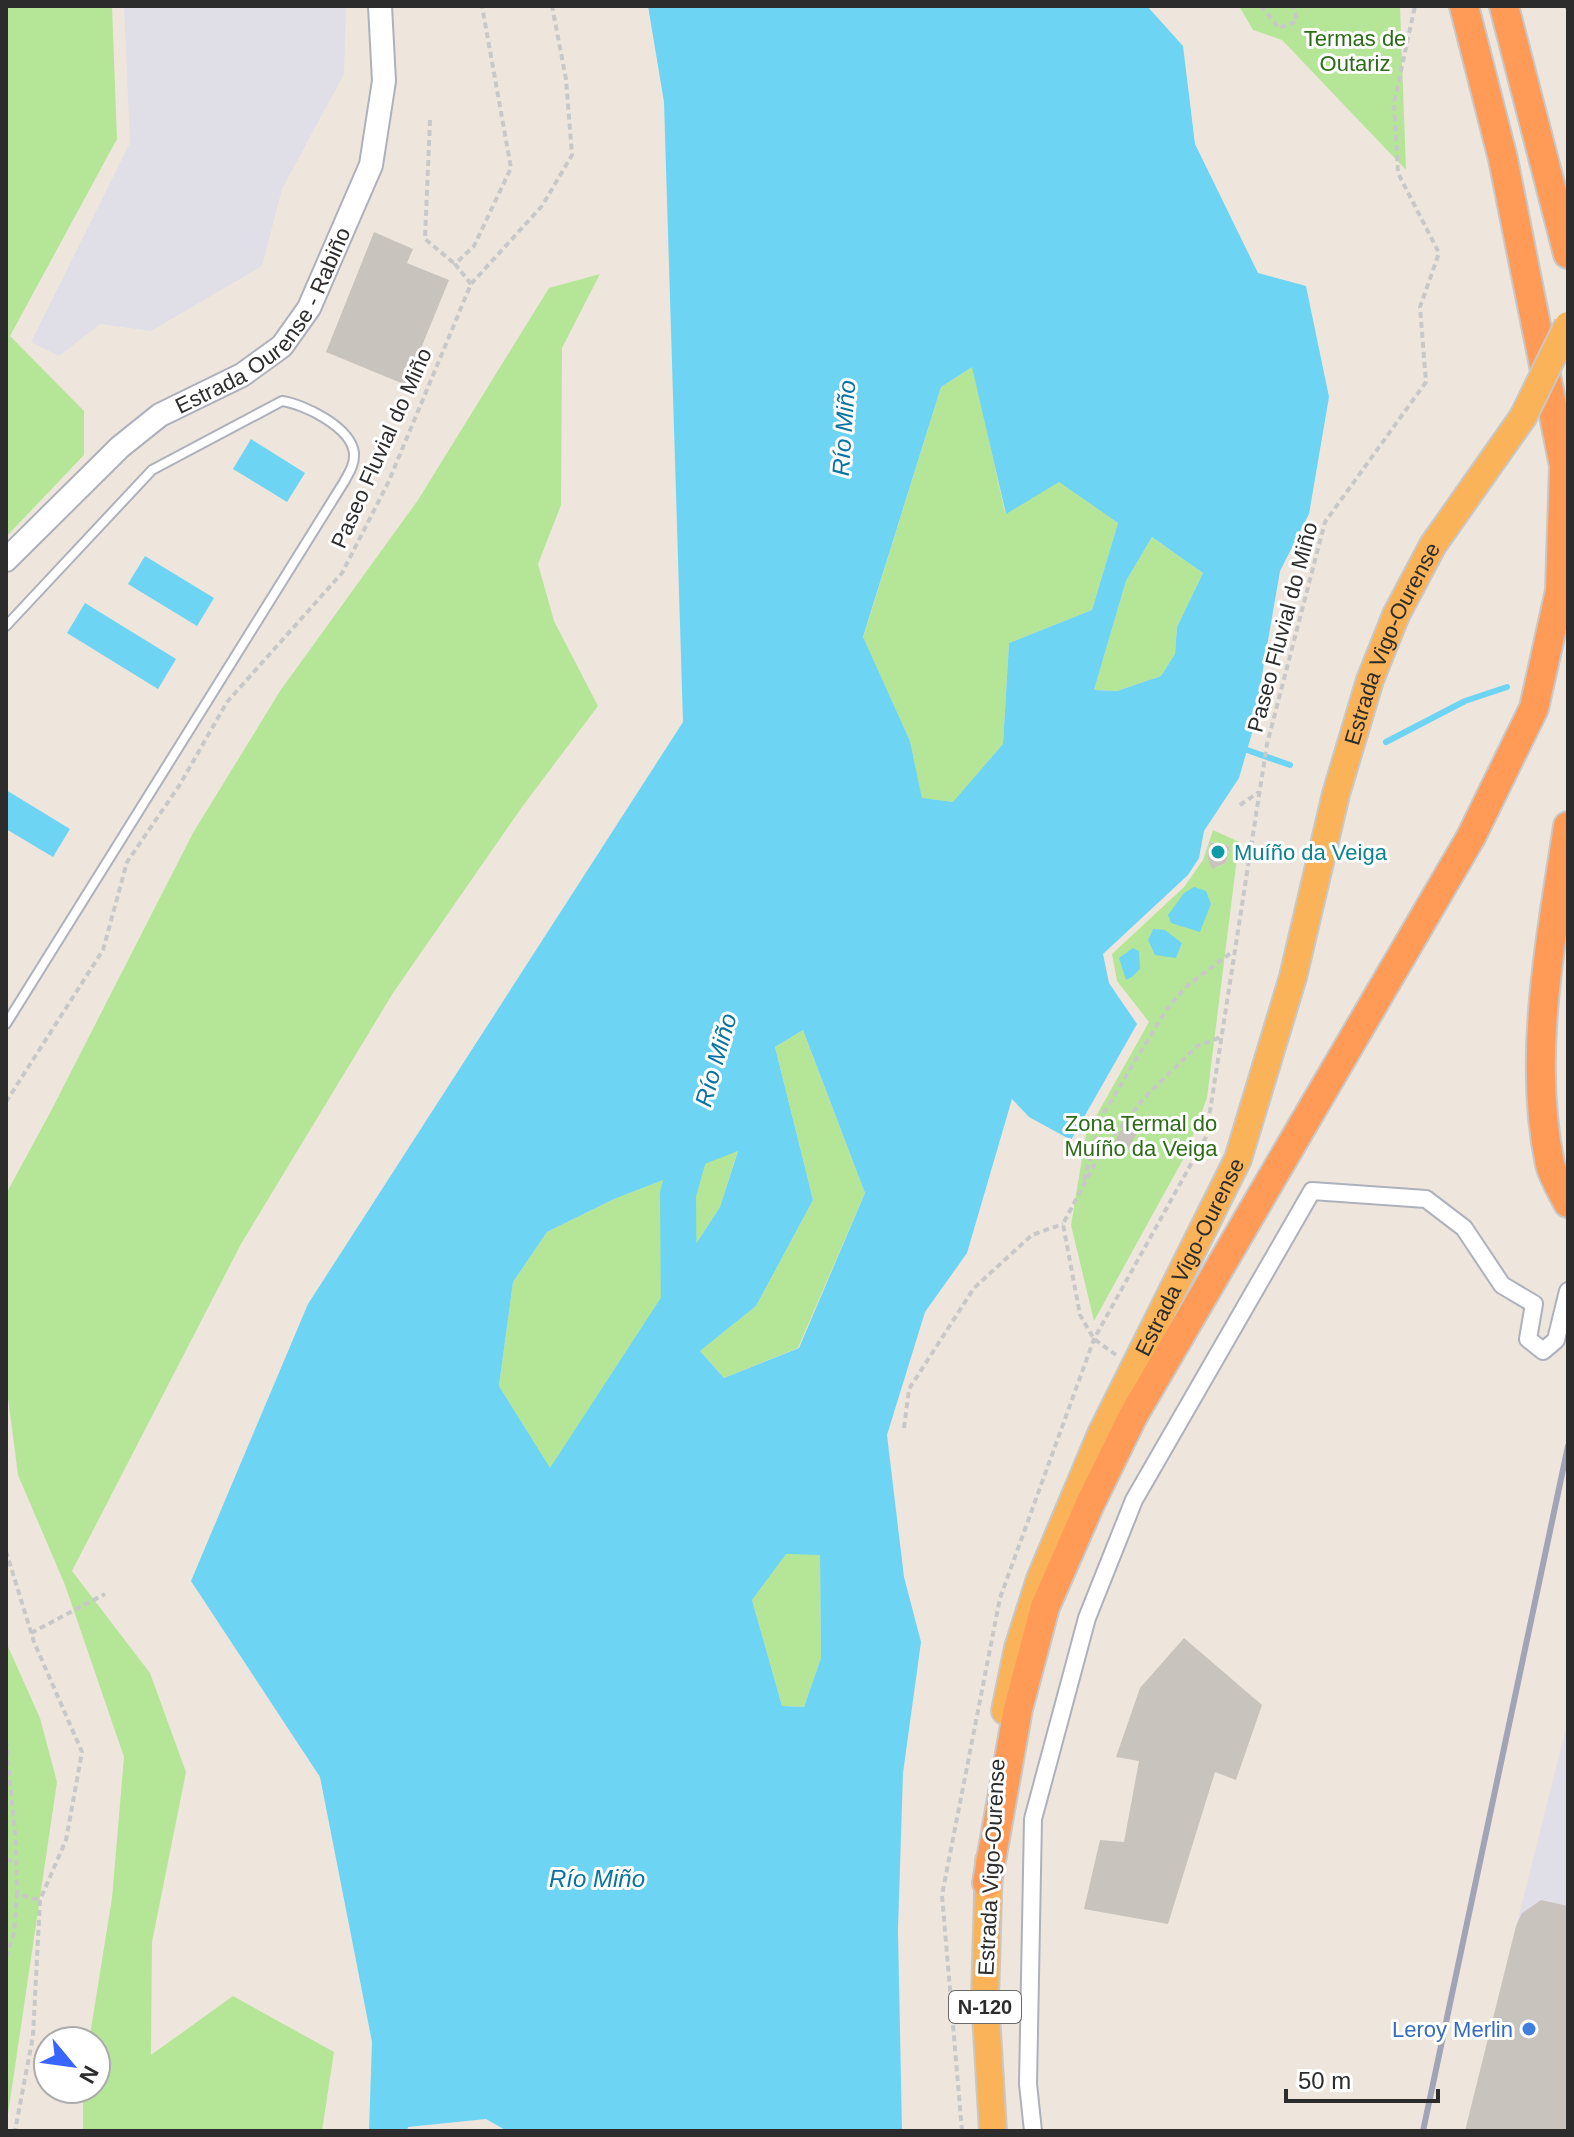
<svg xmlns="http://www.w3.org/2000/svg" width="1574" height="2137" viewBox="0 0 1574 2137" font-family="Arial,sans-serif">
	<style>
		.industrial { fill: #e0dee6 }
		.green { fill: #b5e698; fill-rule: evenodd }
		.water { fill: #6dd4f3; fill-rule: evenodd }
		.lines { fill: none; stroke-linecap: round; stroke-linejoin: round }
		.stream { stroke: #6dd4f3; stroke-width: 6 }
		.river { stroke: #6dd4f3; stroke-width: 36 }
		.building { fill: #c9c3bd }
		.service-casing { stroke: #adb1bc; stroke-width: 12 }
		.minor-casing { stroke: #adb1bc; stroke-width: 20 }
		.secondary-casing { stroke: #adb1bc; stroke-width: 26 }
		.trunk-casing { stroke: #c8c8c8; stroke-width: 30 }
		.motorway-casing { stroke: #c8c8c8; stroke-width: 32 }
		.path { stroke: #c8c8c8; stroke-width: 4; stroke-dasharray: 6 4; stroke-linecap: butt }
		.service { stroke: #fff; stroke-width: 8 }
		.minor { stroke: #fff; stroke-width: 16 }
		.secondary { stroke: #fff; stroke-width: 22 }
		.trunk { stroke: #fab358; stroke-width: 26 }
		.motorway { stroke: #ff9a57; stroke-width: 28 }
		.rail { stroke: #a0a4b6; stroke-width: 6 }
		.trunk-bridge-casing { stroke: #c8c8c8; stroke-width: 30; stroke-linecap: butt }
		.trunk-bridge { stroke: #fab358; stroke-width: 26 }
		.culture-dot { fill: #0f9aa8; stroke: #fff; stroke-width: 3 }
		.shop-dot { fill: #3f7fe0; stroke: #fff; stroke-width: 3 }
		.labels { text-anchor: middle; stroke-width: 6; stroke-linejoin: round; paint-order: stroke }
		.shield { fill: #fff; stroke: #6b6b6b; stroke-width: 2 }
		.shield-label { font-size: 20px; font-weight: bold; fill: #2c2c2c }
		.park-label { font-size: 22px; fill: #2c6c18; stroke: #fff }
		.street-label { font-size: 22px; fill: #2c2c2c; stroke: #fff }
		.culture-label { font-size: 22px; fill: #0d838f; stroke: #fff; text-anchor: start }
		.shop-label { font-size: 22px; fill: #366cbe; stroke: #fff; text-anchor: end }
		.water-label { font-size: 24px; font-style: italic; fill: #0973a2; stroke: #fff }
	</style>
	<rect width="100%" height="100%" fill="#eee6dd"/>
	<path class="industrial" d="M124,6H346L344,74L282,189L262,266L151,331L100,324L59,356L31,342L130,143Z
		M1567,1724L1568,2131H1465Z"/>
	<path class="green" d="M6,6H112L117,139L10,336L84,411V455L6,537Z
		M1239,6H1400L1406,170L1282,40L1253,30Z
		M600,274L562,348L561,505L538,564L554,621L598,706L522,807L393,993L241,1244L72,1571L150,1673L186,1772L152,1942L151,2055L233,1996L334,2052L322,2131H83V2089H96V2041H89L112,1898L124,1757L65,1585L18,1475L6,1383V1194L52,1109L193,833L280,691L418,500L549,288Z
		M973,366L1005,513L1059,481L1118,523L1092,610L1009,643L1003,744L954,802L922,799L910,741L863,638L941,387Z
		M1152,537L1203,573L1177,627L1175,654L1161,676L1117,691L1094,690L1126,581Z
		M1213,830L1239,842L1207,1098L1186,1154L1094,1321L1071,1225L1086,1134L1149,1022L1117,981L1112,954L1184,887L1203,860ZM1210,842L1230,846L1226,863L1217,867L1211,866L1207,857ZM1153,929L1165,931L1182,943L1176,957L1148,940Z
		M803,1030L865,1193L798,1348L724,1378L700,1351L756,1306L813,1200L775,1047Z
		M738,1150L720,1207L550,1469L499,1386L513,1282L547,1232L614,1199Z
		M786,1553L820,1554L821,1658L804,1707L782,1706L752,1600Z
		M6,1642L40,1718L57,1782L6,2128Z"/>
	<path class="water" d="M648,6H1147L1183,46L1195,144L1258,273L1306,286L1329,397L1309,514L1280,571L1252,733L1239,778L1204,831L1199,858L1188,875L1103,954L1109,983L1137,1024L1071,1140L1029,1117L1012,1099L967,1253L925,1312L887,1435L904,1577L921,1642L903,1773L898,1930L902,2131H507L486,2119L408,2127L407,2131H369L372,2042L320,1777L191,1581L308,1304L683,722L664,102ZM972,367L1006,514L1059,482L1118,523L1092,610L1009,643L1003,744L953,802L922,798L910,741L863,637L941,387ZM1152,537L1203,573L1177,627L1175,654L1161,676L1117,691L1094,690L1126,581ZM803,1030L865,1193L799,1348L724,1378L700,1351L756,1306L813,1200L775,1047ZM738,1151L720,1207L550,1468L499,1386L513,1282L547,1232L614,1199ZM786,1554L820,1555L821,1658L804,1707L782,1706L752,1600Z
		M251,439L305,473L287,502L233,469Z
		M145,556L214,598L197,626L128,584Z
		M85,603L176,659L158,689L67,633Z
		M6,790L70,829L53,857L6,829Z
		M1194,887L1206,891L1211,904L1200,932L1171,923L1168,915L1184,893Z
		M1153,929L1165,930L1182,943L1176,958L1155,955L1148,940Z
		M1133,948L1139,951L1140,969L1132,977L1126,980L1119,958Z"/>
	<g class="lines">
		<path class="stream" d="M1386,742L1465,701L1507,687
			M1247,750L1290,765"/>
		<path class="river" d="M679,1318L678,1194L698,1123"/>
	</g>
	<path class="building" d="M374,232L413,249L407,263L449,280L406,385L326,352Z
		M1210,842L1230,846L1226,863L1212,869L1207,857Z
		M1124,1125L1137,1133L1124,1156L1111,1148Z
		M1184,1638L1262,1705L1236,1780L1215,1772L1168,1924L1084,1909L1100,1840L1124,1842L1139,1761L1116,1757L1140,1688Z
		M1541,1900L1568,1906V2131H1465L1516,1926L1522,1913Z"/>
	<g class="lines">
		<g class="service-casing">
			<path id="service" d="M6,626L152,470L282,401C304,404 351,427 354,453C355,464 349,473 344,482L6,1024"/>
		</g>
		<g class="minor-casing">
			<path id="minor" d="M1033,2131L1028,2084L1033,1819L1087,1618L1134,1500L1312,1191L1426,1199L1464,1228L1502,1285L1534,1304L1528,1339L1543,1351L1556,1340L1568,1291"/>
		</g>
		<g class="secondary-casing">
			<g id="secondary">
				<path id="s1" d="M6,560L120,447L160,415L242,375L282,346L309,308L371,165L384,81L380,6"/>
			</g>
		</g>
		<g class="trunk-casing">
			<g id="trunk">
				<path id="s2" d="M1005,1711L1018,1648L1040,1579L1101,1434L1238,1159L1293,977L1336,794L1370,680L1396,615L1433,545L1523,417"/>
				<path d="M989,1861L985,1998L993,2131"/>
			</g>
		</g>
		<g class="motorway-casing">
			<path id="motorway" d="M1504,6L1568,254
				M1568,826C1552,934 1527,1056 1550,1164C1553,1177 1562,1191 1568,1203
				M987,1883L1018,1709L1045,1607L1090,1504L1133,1416L1471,837L1534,708L1560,591L1564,466L1503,159L1464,6"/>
		</g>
		<path class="path" d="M1261,6L1279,28L1297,21L1293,6
			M430,120L425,239L455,264
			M471,284L455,264L474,246L511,168L482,6
			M1240,805L1259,792
			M6,1102L103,950L127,862L179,786L227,702L342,573L388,483L471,284L542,206L572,155L566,79L552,6
			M1084,1180L1102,1116L1166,1010L1187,986L1232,952
			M1116,1355L1094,1339L1080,1315L1063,1224L1102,1150L1145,1097L1197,1046L1221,1037
			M904,1428L909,1389L974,1288L1032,1235L1063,1224
			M6,1551L34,1642L82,1752L66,1840L40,1900L33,2036L15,2131
			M31,1633L105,1594
			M6,1740L16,1844L17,1894L40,1900
			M6,1859L17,1863
			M6,1957L14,1933L17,1894
			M962,2131L942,1895L1000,1598L1094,1339L1206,1137L1267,744L1325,522L1426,382L1420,307L1439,253L1398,173L1394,103L1415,6"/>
		<use href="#service" class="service"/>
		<use href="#minor" class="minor"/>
		<use href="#secondary" class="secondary"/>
		<use href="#trunk" class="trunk"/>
		<use href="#motorway" class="motorway"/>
		<path class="rail" d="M1568,6V7
			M1423,2131L1568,1446"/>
		<g class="trunk-bridge-casing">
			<path id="trunk-bridge" d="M1523,417L1568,325"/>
		</g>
		<use href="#trunk-bridge" class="trunk-bridge"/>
	</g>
	<circle class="culture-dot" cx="1218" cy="852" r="8"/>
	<circle class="shop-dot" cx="1529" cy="2029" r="8"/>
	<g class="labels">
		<rect class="shield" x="949" y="1991" width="72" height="32" rx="6"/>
		<g class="shield-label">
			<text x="985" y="2014">N-120</text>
		</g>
		<g class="park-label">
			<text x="1355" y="46">Termas de<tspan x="1355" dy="25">Outariz</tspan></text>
			<text x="1141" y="1131">Zona Termal do<tspan x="1141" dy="25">Muíño da Veiga</tspan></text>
		</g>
		<g class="street-label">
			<text dy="8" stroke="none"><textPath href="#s1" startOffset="358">Estrada Ourense - Rabiño</textPath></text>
			<text transform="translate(381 448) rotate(-66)" y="8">Paseo Fluvial do Miño</text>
			<text transform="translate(1282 627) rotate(-75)" y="8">Paseo Fluvial do Miño</text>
			<text dy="8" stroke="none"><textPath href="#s2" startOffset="1140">Estrada Vigo-Ourense</textPath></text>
			<text dy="8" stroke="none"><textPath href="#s2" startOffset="492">Estrada Vigo-Ourense</textPath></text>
			<text transform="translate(991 1867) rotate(-87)" y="8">Estrada Vigo-Ourense</text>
		</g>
		<g class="culture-label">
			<text x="1234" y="860">Muíño da Veiga</text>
		</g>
		<g class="shop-label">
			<text x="1513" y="2037">Leroy Merlin</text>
		</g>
		<g class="water-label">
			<text transform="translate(844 428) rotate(-86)" y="8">Río Miño</text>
			<text transform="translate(716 1060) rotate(-74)" y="8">Río Miño</text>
			<text x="597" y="1887">Río Miño</text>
		</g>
	</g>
	<rect width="1574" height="2137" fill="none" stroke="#2c2c2c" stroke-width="16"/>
	<g transform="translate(72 2065) rotate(119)"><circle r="38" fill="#ffffff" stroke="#ababab" stroke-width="2"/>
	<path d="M0-6L14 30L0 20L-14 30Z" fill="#3965ff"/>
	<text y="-12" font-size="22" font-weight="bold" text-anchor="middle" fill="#2c2c2c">N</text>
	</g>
	<path d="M1286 2089v12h152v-12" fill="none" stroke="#2c2c2c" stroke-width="4"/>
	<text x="1298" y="2089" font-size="24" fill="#2c2c2c" stroke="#ffffff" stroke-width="6" paint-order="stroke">50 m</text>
</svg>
